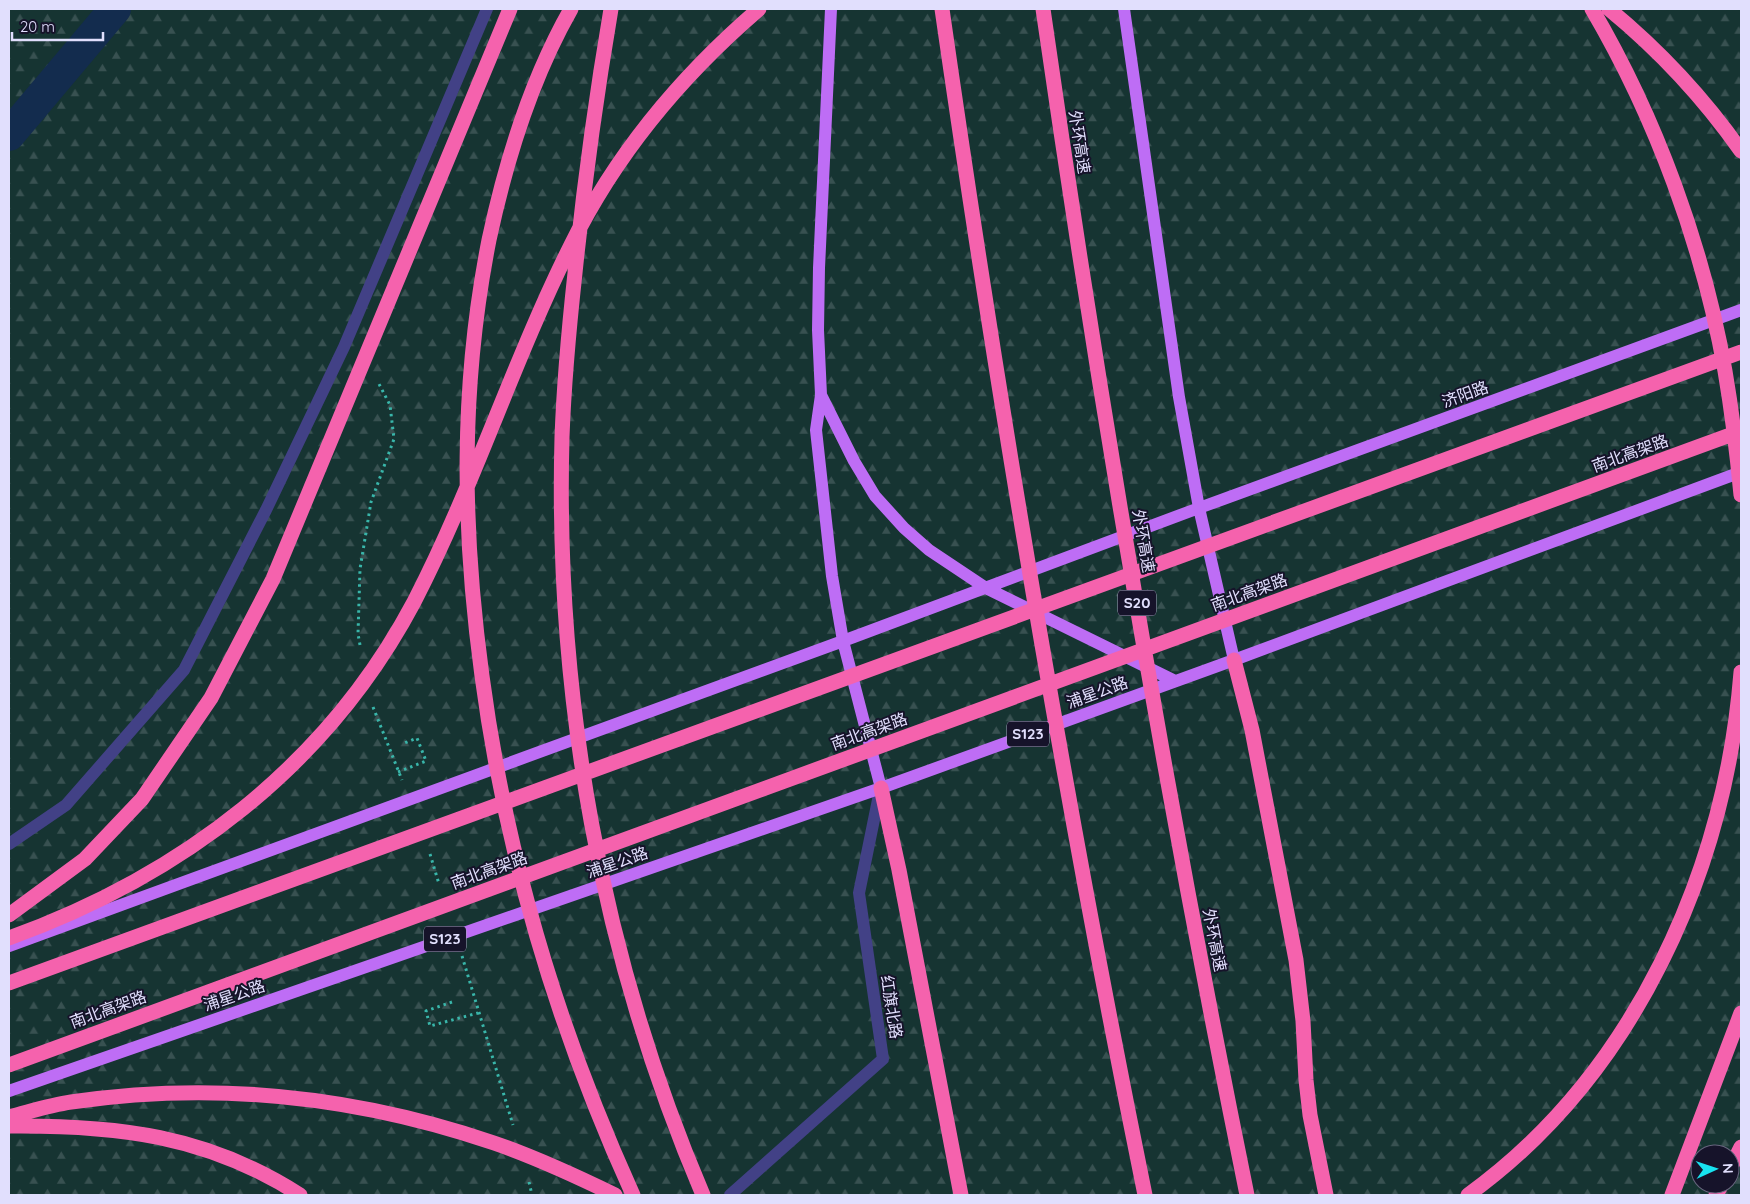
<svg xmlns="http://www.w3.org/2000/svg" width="1750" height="1204" viewBox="0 0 1750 1204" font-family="Quicksand,'Noto Sans SC',sans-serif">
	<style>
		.forest { fill: url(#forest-firs); fill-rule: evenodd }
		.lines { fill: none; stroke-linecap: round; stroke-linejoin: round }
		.canal { stroke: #132c4e; stroke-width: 32 }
		.path { stroke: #39b6aa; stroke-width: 3; stroke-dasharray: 2.5 4; stroke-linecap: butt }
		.minor { stroke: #424186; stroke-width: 12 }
		.major { stroke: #be6df5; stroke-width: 12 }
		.highway { stroke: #f562ad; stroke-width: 15 }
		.labels { text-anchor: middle; stroke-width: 4; stroke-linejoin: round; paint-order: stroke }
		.shield { fill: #16132a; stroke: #a4a2be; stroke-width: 1 }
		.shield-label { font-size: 15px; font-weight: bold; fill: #e1dffd }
		.street-label { font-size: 16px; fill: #e1dffd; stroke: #16132a }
	</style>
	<defs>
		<pattern id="forest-firs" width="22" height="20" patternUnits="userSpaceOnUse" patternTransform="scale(1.25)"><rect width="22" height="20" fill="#163432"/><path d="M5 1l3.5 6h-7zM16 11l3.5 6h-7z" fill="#385151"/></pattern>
	</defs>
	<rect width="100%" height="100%" fill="#16132a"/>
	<path class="forest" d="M9,9H1741V1195H9ZM1700,1154H1730V1184H1700Z"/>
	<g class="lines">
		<path class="canal" d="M9,135L115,9"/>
		<path class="path" d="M360,645L358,634L360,569L371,502L394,439L390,405L379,384
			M373,707L402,780
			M398,772L426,761L417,738L402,744
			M430,854L439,884
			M462,956L513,1125
			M452,1002L426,1011L430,1026L478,1013
			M529,1182L532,1195"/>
		<path class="minor" d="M9,844L66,805L184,670L266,510L344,347L487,9
			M730,1195L883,1059L859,893L880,790"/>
		<path class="major" d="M831,9L819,268L818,330L821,395L816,430L832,576L843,641L881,788
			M1124,9L1179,397L1199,508L1234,660
			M821,395L854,461L875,496L904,528L929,550L986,588L1175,681
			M9,946L843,641L1199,508L1741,310
			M9,1091L881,788L1234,660L1741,472"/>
		<path class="highway" d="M571,9C530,81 506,160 489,240C460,387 462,528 482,676C506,856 558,1030 633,1195
			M611,9C596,97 584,185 575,273C569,328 564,382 562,437C555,697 601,956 703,1195
			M942,9C999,406 1065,802 1145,1195
			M1043,9C1100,406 1167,802 1247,1195
			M1592,9C1656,118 1703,246 1725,371C1732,412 1737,453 1741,495
			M1609,9C1660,51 1703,97 1741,151
			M1234,660L1252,730L1296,960L1303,1021L1306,1080L1310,1115L1326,1195
			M881,788L899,870L961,1195
			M9,915L85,859L142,799L211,698L273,579L510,9
			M9,938C181,876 327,766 414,602C474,486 513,361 571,245C617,152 681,76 759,9
			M9,983L1741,352
			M9,1065L1741,431
			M9,1117C29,1112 50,1105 71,1102C215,1081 356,1096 494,1143C535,1157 576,1176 615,1195
			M9,1126C116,1125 207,1135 300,1195
			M1730,1169L1741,1147
			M1468,1195C1634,1075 1725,872 1741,672
			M1672,1195L1741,1013
			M1716,1195L1722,1184"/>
	</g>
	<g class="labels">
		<g class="shield">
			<rect x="1118" y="590.5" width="38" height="25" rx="4"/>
			<rect x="1007" y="721.5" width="42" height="25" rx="4"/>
			<rect x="424" y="926.5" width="42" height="25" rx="4"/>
		</g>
		<g class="shield-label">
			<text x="1137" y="608">S20</text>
			<text x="1028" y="739">S123</text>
			<text x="445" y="944">S123</text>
		</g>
		<g class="street-label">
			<text transform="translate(1080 142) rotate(81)" y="6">外环高速</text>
			<text transform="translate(1465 394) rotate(-20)" y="6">济阳路</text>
			<text transform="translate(1630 453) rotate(-20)" y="6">南北高架路</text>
			<text transform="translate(1144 541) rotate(80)" y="6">外环高速</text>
			<text transform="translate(1249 592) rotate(-20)" y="6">南北高架路</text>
			<text transform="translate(1097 692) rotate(-20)" y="6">浦星公路</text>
			<text transform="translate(869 731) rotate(-20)" y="6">南北高架路</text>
			<text transform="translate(617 862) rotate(-19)" y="6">浦星公路</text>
			<text transform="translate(489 870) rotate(-20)" y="6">南北高架路</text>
			<text transform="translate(1215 940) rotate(79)" y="6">外环高速</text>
			<text transform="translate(234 995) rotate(-19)" y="6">浦星公路</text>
			<text transform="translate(892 1007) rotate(81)" y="6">红旗北路</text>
			<text transform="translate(108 1009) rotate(-20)" y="6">南北高架路</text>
		</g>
	</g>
	<rect width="1750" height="1204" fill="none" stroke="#e1dffd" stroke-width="20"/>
	<g transform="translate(1715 1169) rotate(87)"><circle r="24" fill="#16132a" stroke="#67657e"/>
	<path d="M0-4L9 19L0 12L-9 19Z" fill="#18e2f0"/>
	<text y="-8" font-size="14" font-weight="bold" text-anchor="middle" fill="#e1dffd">N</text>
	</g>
	<path d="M12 32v8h91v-8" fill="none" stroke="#e1dffd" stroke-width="2.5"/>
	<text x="20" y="32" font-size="15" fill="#e1dffd" stroke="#16132a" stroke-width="4" paint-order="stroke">20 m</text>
</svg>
